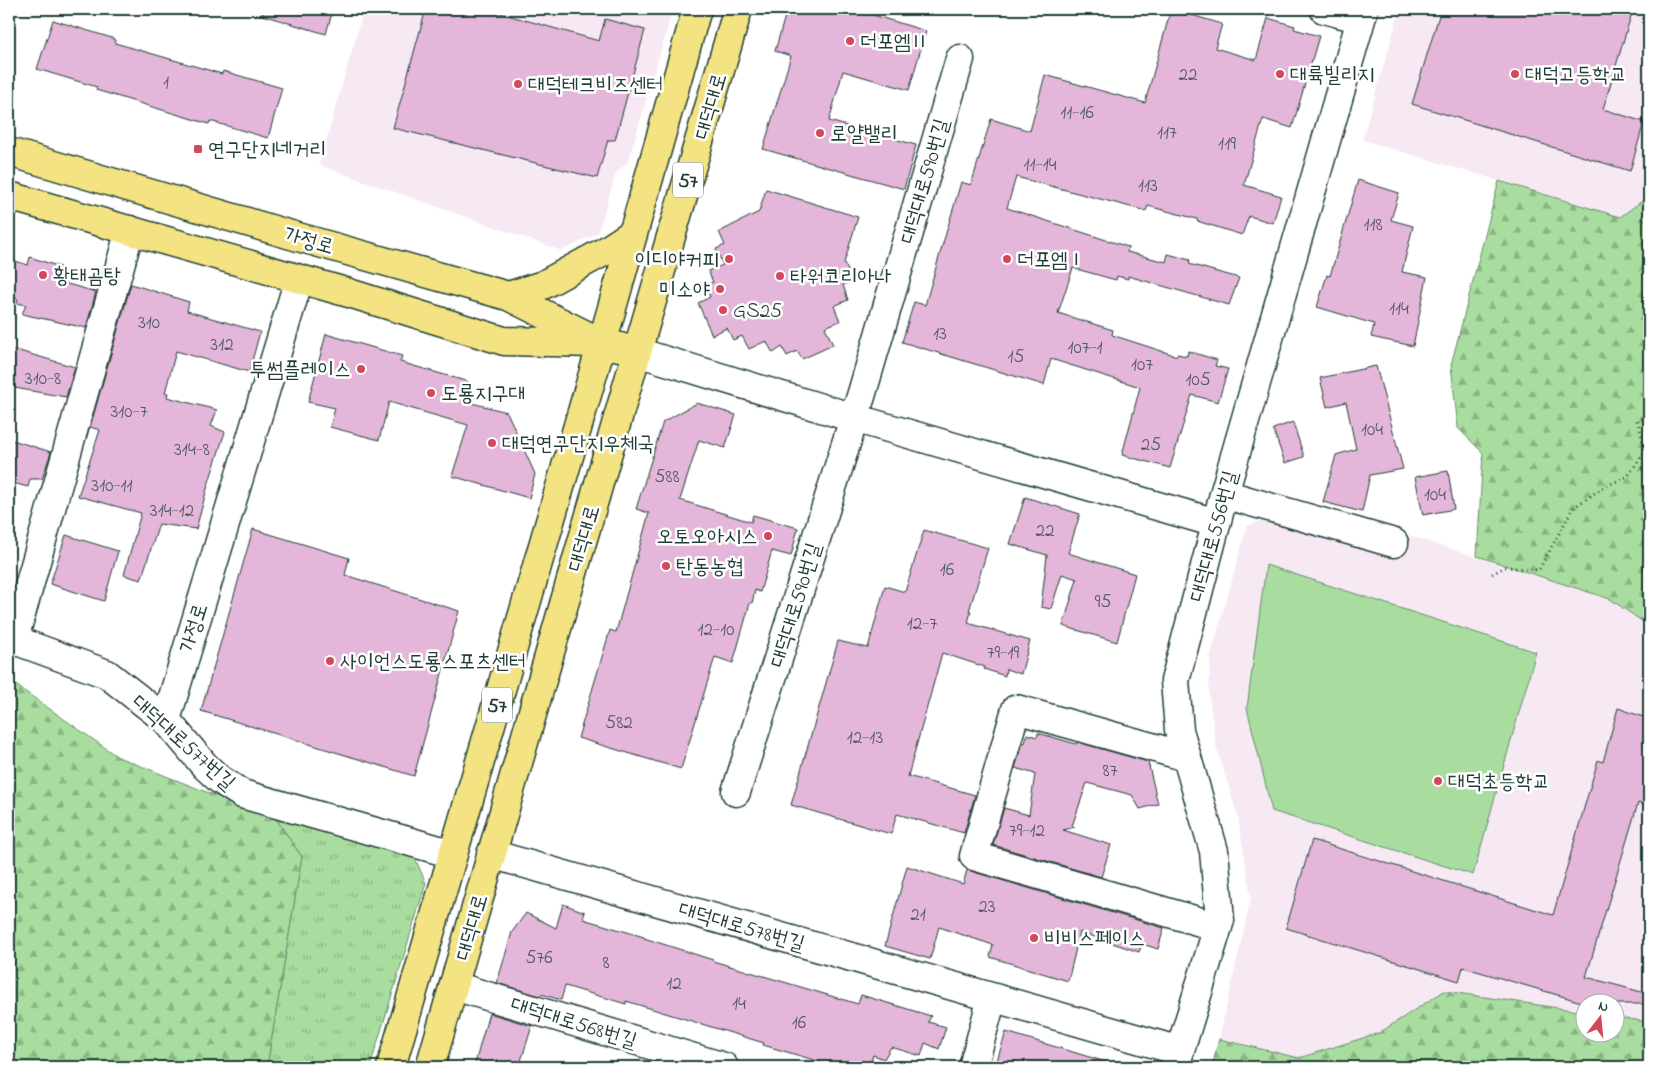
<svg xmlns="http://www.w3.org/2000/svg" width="1658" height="1076" viewBox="0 0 1658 1076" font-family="'Indie Flower','Poor Story',sans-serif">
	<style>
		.built { fill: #f7e9f4 }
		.green { fill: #a9dd9f; stroke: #648d6a }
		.forest { fill: url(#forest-firs); stroke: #648d6a }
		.park { fill: url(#park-tufts); stroke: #648d6a }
		.building { fill: #e4b6d9; stroke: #1f3d34 }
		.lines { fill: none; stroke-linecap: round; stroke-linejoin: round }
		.minor-casing { stroke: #1f3d34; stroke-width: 31 }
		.major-casing { stroke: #1f3d34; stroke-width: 31 }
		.path { stroke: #1f3d34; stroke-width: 3; stroke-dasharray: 1 4; stroke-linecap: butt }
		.minor { stroke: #fff; stroke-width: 28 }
		.major { stroke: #f4e382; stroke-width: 28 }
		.poi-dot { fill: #d1495b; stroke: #fff; stroke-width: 2 }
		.labels { text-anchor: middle; stroke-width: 5; stroke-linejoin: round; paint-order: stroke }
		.number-label { font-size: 19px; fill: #505b5d }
		.shield { fill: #fff; stroke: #627771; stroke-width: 1 }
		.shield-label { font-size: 20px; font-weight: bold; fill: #1f3d34 }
		.poi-label { font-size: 21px; fill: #1f3d34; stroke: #fff; text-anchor: start }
		.street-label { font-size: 21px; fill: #1f3d34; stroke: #fff }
	</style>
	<defs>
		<pattern id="forest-firs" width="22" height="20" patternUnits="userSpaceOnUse" patternTransform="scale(1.25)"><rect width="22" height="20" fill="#a9dd9f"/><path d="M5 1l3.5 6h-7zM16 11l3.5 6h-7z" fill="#89b482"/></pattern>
		<pattern id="park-tufts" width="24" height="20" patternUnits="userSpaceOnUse" patternTransform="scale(1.25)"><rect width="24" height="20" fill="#a9dd9f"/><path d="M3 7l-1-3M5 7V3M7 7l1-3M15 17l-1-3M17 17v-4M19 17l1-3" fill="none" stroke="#89b482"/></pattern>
	</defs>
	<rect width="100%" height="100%" fill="#fff"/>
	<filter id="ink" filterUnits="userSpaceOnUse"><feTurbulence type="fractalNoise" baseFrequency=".02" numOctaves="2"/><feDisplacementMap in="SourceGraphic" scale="10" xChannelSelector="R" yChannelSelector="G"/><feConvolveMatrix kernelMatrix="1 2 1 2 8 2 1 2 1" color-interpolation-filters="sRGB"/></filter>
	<g filter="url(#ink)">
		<path class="built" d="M364,9H663L672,12L628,162L616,173L598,233L562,251L319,165Z
			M1400,9H1649V196L1621,217L1362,140Z
			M1265,519L1389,556L1397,532L1610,599L1649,626V1022L1616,1017V1004H1586L1585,1012L1444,991L1379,1033L1299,1058L1219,1039L1251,898L1238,817L1216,746L1209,696L1210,658L1247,526Z"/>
		<path class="green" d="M1266,565L1536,652L1473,875L1272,811L1247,708Z"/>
		<path class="forest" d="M1499,181L1620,217L1649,196V626L1610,599L1477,556L1483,453L1458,428L1451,365Z
			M10,681L118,757L277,820L302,857L267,1067H9Z
			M1444,991L1585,1012L1586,1034H1616V1017L1649,1022V1067H1212L1219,1039L1299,1058L1379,1033Z"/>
		<path class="park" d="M277,820L414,856L426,883L370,1067H267L302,857Z"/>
		<path class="building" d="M263,9H333L326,34L262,15Z
			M426,9H486L599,41L605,19L645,30L615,140H608L597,178L393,128Z
			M787,9H853L926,31L909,90L843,71L829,121L916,145L904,189L763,149L791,56L775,51Z
			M1171,9L1222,24L1215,48L1256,60L1268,18L1295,26L1294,29L1319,36L1292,128L1263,119L1244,185L1281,196L1273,223L1249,216L1242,235L1197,221V219L1148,206L1146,211L1016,177L1007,208L1128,247L1127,252L1166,262L1168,254L1190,260L1189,264L1239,278L1229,305L1128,276V279L1117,276L1116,280L1073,268L1058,313L1113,330L1112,335L1177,356V354L1187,356L1188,351L1217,360L1215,366L1228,369L1218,402L1192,395L1170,468L1122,455L1140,387L1051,359L1044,385L902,342L914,302L925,305L961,182L971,185L991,119L1030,131L1045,75L1145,103Z
			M1441,9H1633L1603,109L1644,122L1630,171L1412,104Z
			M53,20L115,39V43L222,74L223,71L282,88L268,138L210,121L209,124L96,90L97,87L37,69Z
			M1358,180L1399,193L1391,220L1413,226L1402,272L1427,277L1413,346L1371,337L1374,324L1317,307L1327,275L1330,276Z
			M766,189L858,217L844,263L853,280L843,285L848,300L834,306L840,321L825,327L833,345L802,359L797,351L787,356L782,347L773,353L766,341L749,349L742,336L733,340L727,328L712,335L698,303L710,297L705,285L713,282L708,271L723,265L716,249L725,245L719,232L759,212Z
			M30,257L60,267L57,281L96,292L86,328L22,314L26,305L17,303L18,299L9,296V259L28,265Z
			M131,284L189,302L187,311L260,332L249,372L176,351L165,393H168L167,397L217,410L211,426L225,432L208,485L196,529L159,524L141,580L124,575L141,513L78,496L100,430L90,427Z
			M326,334L402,356L400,362L469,382L464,401L507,412L535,474L529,498L452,476L468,425L389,402L379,440L330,427L335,408L308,402Z
			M9,348L75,367L66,397L9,387Z
			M1376,366L1403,469L1370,475L1362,512L1323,502L1336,455L1356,449L1346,402L1327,407L1320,378Z
			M697,403L736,415L725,448L699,440L680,500L751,522L753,515L798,528L791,556L772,551L760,592L755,590L752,603H750L733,663L715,657L681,769L578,738L610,630L616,632L649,513L636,509L663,422Z
			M1293,422L1304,457L1285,463L1273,429Z
			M9,439L51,452L42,479H30L28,487L9,482Z
			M1448,471L1454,509L1423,515L1415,477Z
			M1025,497L1080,514L1068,553L1135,574L1117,642L1063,626L1077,579L1062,574L1051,609L1041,607L1047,555L1010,544Z
			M253,529L349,558L345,575L459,611L414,776L201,711Z
			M924,530L988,548L969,611H971L968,623L1030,641L1021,674L1006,669L1005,676L984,669L985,667L942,653L908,776L975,795L964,833L897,814L891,834L791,805L838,641L868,648L885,586L905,592Z
			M66,535L118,551L104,601L50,584Z
			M1618,708L1649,719V807L1638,803L1586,977L1649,994V1004H1588L1463,967L1459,981L1286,928L1312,840L1553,915L1598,760L1603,762Z
			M1038,733L1076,744L1077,742L1148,762L1158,804L1140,809L1132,795L1087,783L1072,826L1075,827L1063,830L1111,845L1101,877L993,845L1004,808L1029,815L1035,774L1015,768L1023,742L1025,743L1027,734L1037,737Z
			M907,866L963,884L967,870L1164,928L1158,949L1142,944L1139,952L1080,932L1068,981L990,957L993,945L939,927L930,959L885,946Z
			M563,904L585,912L583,919L644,937V938L713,960V961L858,1004L861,995L931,1016L928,1022L946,1027L939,1049L925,1043L921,1056L891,1047L884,1059L873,1055L869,1067H838L763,1045L764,1043L626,1001V1004L565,986L561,1000L541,994L540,996L497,983L512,932L526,913L556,928Z
			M489,1013L532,1026L519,1067H474Z
			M1006,1032L1106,1062V1067H995Z"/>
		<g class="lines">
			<g class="minor-casing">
				<path id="minor" d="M1324,9L1361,19
					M637,352L854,418L1216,523
					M1224,494L1394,543
					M9,638L107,674L166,720L205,766L219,779L242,794L453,854
					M14,639L130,230
					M166,720L299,279
					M1187,757L1016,709L974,856L1218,927
					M736,792L862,393L960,59
					M491,854L1180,1051
					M454,986L724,1067
					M973,1067L992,998
					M1175,1067L1220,920L1214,851L1179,730L1175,681L1224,494L1364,9"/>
			</g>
			<g class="major-casing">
				<path id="major" d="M9,152L298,237L508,296L602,343L620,347
					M9,196L349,293L504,341L596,343
					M508,296L543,285L607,250L633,233
					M391,1067L602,343L697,9
					M430,1067L637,352L738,9"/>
			</g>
			<path class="path" d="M1492,574L1505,567L1539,570L1573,508L1602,488L1628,476L1646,450L1637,420L1649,414"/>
			<use href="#minor" class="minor"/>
			<use href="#major" class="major"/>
		</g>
	</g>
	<g class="poi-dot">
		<circle cx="850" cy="41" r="5"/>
		<circle cx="1280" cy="74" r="5"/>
		<circle cx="1515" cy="74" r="5"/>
		<circle cx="518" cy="84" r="5"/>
		<circle cx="820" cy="133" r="5"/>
		<rect x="193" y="144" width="10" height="10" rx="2.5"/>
		<circle cx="729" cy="259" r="5"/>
		<circle cx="1007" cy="259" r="5"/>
		<circle cx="43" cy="275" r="5"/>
		<circle cx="780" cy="276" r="5"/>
		<circle cx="720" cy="289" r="5"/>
		<circle cx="723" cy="310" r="5"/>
		<circle cx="361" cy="369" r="5"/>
		<circle cx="431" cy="393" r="5"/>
		<circle cx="492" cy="443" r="5"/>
		<circle cx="768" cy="536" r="5"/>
		<circle cx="666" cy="566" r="5"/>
		<circle cx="330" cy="661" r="5"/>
		<circle cx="1438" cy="781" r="5"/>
		<circle cx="1034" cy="938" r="5"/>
	</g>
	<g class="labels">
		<g class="number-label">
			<text x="1188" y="80">22</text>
			<text x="166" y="88">1</text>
			<text x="1077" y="118">11-16</text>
			<text x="1167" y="138">117</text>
			<text x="1227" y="149">119</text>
			<text x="1040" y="170">11-14</text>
			<text x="1148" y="191">113</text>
			<text x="1373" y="230">118</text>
			<text x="1399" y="314">114</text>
			<text x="149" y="328">310</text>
			<text x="940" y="339">13</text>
			<text x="222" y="350">312</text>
			<text x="1085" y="353">107-1</text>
			<text x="1016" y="362">15</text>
			<text x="1142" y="370">107</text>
			<text x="43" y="384">310-8</text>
			<text x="1198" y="385">105</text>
			<text x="129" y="417">310-7</text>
			<text x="1372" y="435">104</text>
			<text x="1151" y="450">25</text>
			<text x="192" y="455">314-8</text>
			<text x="667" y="482">588</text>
			<text x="112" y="491">310-11</text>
			<text x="1435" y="500">104</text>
			<text x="172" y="516">314-12</text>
			<text x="1045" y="536">22</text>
			<text x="947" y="575">16</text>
			<text x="1103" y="607">95</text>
			<text x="922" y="629">12-7</text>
			<text x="716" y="635">12-10</text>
			<text x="1003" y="658">79-19</text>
			<text x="619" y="728">582</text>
			<text x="865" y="743">12-13</text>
			<text x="1110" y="776">87</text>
			<text x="1027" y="836">79-12</text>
			<text x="987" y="912">23</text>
			<text x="918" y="920">21</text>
			<text x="539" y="963">576</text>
			<text x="606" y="968">8</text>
			<text x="674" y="989">12</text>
			<text x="739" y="1009">14</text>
			<text x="799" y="1028">16</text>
		</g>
		<g class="shield">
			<rect x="673" y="162.5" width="30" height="35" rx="4"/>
			<rect x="482" y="687.5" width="30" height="35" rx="4"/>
		</g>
		<g class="shield-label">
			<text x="688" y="187">57</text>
			<text x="497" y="712">57</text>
		</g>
		<g class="poi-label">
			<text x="860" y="48">더포엠Ⅱ</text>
			<text x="1290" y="81">대륙빌리지</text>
			<text x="1525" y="81">대덕고등학교</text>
			<text x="528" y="91">대덕테크비즈센터</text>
			<text x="830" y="140">로얄밸리</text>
			<text x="208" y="156">연구단지네거리</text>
			<text x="719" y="266" text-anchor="end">이디야커피</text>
			<text x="1017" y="266">더포엠Ⅰ</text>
			<text x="53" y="282">황태곰탕</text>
			<text x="790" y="283">타워코리아나</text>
			<text x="710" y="296" text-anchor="end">미소야</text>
			<text x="733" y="317">GS25</text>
			<text x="351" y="376" text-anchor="end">투썸플레이스</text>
			<text x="441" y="400">도룡지구대</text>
			<text x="502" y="450">대덕연구단지우체국</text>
			<text x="758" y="543" text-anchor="end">오토오아시스</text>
			<text x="676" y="573">탄동농협</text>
			<text x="340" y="668">사이언스도룡스포츠센터</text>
			<text x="1448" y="788">대덕초등학교</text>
			<text x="1044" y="945">비비스페이스</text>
		</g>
		<g class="street-label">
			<text transform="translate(710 106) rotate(-74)" y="7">대덕대로</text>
			<text transform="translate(924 181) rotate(-74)" y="7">대덕대로590번길</text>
			<text transform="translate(309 240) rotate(16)" y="7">가정로</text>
			<text transform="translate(1213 536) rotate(-75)" y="7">대덕대로556번길</text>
			<text transform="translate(583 538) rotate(-74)" y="7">대덕대로</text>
			<text transform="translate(795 605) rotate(-73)" y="7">대덕대로590번길</text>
			<text transform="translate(193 628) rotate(-73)" y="7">가정로</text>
			<text transform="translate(184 742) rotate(42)" y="7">대덕대로577번길</text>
			<text transform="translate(742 926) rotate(16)" y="7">대덕대로578번길</text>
			<text transform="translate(471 927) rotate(-74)" y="7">대덕대로</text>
			<text transform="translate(574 1022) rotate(17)" y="7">대덕대로568번길</text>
		</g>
	</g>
	<rect width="1658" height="1076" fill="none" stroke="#fff" stroke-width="30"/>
	<rect x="15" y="15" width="1628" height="1046" fill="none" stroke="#1f3d34" stroke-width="2" filter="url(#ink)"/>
	<g transform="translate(1600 1018) rotate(16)"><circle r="24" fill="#ffffff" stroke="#a5b1ae"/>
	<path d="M0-4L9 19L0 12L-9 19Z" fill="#d1495b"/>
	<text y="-8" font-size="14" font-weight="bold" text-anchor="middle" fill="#1f3d34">N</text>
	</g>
</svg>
